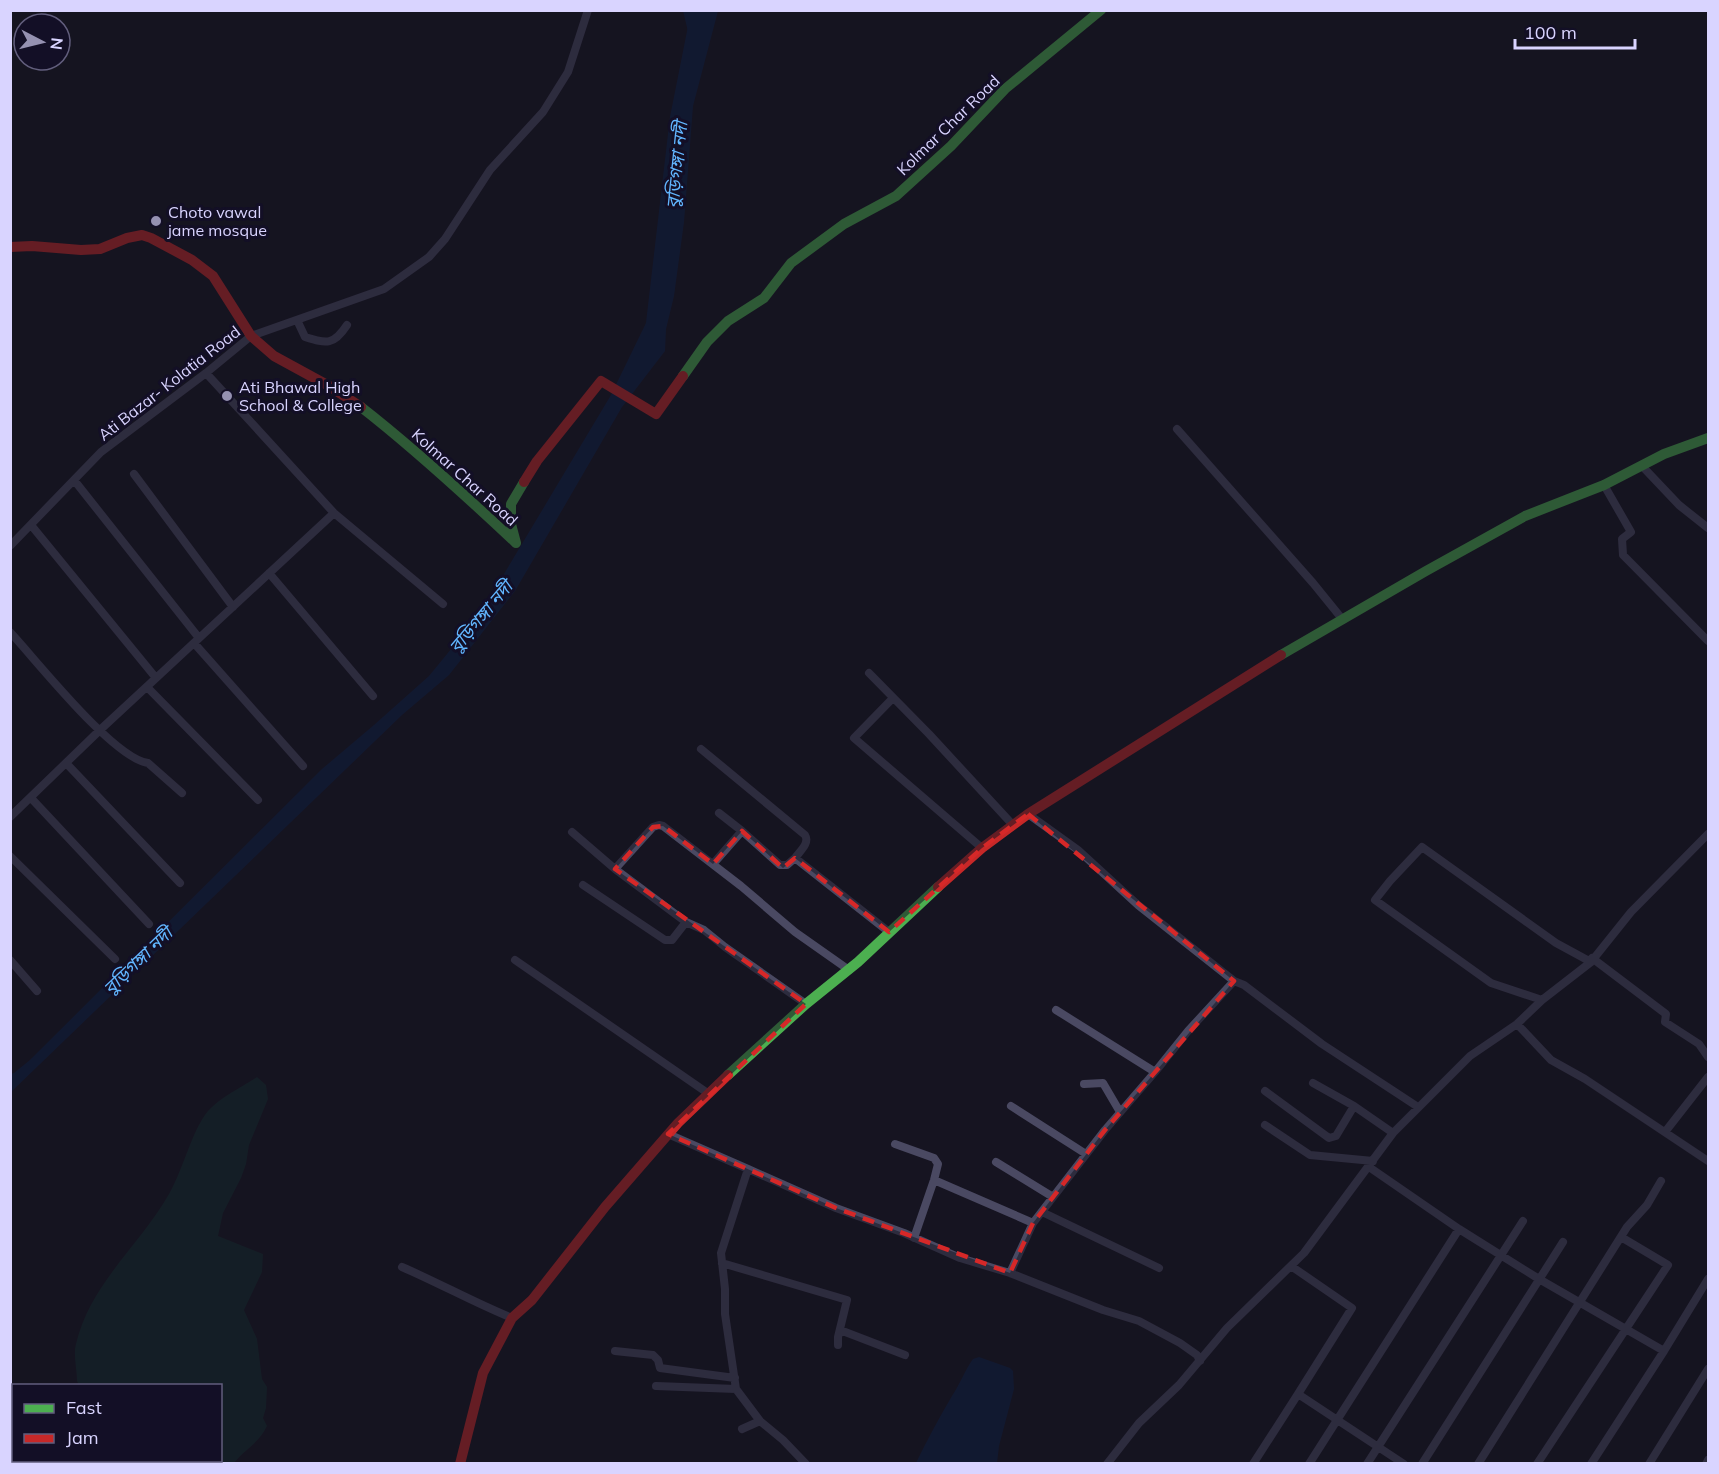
<svg xmlns="http://www.w3.org/2000/svg" width="1719" height="1474" viewBox="0 0 1719 1474" font-family="Mulish,'Noto Sans Bengali',sans-serif">
	<style>
		.green { fill: #132c2d }
		.water { fill: #0d2144 }
		.lines { fill: none; stroke-linecap: round; stroke-linejoin: round }
		.canal { stroke: #0d2144; stroke-width: 8 }
		.street { stroke: #4a4962; stroke-width: 8 }
		.fast { stroke: #4caf50; stroke-width: 10 }
		.jam { stroke: #c62828; stroke-width: 10 }
		.marked { fill: none; stroke: #d62828; stroke-width: 4.5; stroke-dasharray: 12 8; stroke-linejoin: round }
		.poi-dot { fill: #9591b1; stroke: #130f26; stroke-width: 2 }
		.labels { text-anchor: middle; stroke-width: 6; stroke-linejoin: round; paint-order: stroke }
		.street-label { font-size: 16px; fill: #d9d4ff; stroke: #130f26 }
		.poi-label { font-size: 16px; fill: #d9d4ff; stroke: #130f26; text-anchor: start }
		.water-label { font-size: 18px; font-style: italic; fill: #62b6ff; stroke: #130f26 }
	</style>
	<rect width="100%" height="100%" fill="#161421"/>
	<path class="green" d="M257,1077L266,1085L268,1099L249,1145L246,1164L241,1178L223,1213L218,1236L263,1254L262,1272L244,1310L257,1339L262,1379L267,1387L266,1408L263,1418L267,1426C259,1443 245,1449 234,1463H99V1460H220V1386L79,1385L77,1381C77,1369 73,1355 76,1344C90,1284 140,1245 169,1194C183,1170 192,1130 208,1111C219,1098 243,1086 257,1077Z"/>
	<path class="water" d="M691,11H718L693,106L684,222L674,296L666,329L665,351L622,407L515,591L449,675L402,715L11,1092V1074L14,1073L30,1060L322,769L374,725L429,676L470,626L501,579L611,395L646,323L670,117Z
		M979,1357L1010,1368L1013,1371L1014,1389L999,1446L997,1463H916C927,1440 939,1418 952,1396C960,1384 965,1370 973,1359Z"/>
	<g class="lines">
		<path class="canal" d="M687,10L692,31"/>
		<path class="street" d="M297,320L305,337C327,344 334,345 347,325
			M206,373L334,513L443,604
			M1177,429L1313,583L1343,620
			M1642,466L1679,505L1708,528
			M134,474L233,607
			M74,480L199,638
			M1604,485L1631,532L1622,539L1623,555L1708,641
			M31,525L156,678
			M10,546L101,452L206,373L251,336L384,289L429,257L445,239L490,170L543,112L568,72L588,10
			M269,573L373,696
			M10,632C37,661 113,758 148,763L182,793
			M194,643L303,766
			M869,673L929,734L1012,824
			M147,687L258,800
			M893,698L854,738L982,848
			M701,749L805,835C810,843 800,851 795,858L889,932
			M66,763L180,883
			M31,798L149,924
			M719,813L742,831L780,865H787L795,858
			M1028,814L1078,850L1138,905L1234,981L1244,985L1322,1044L1418,1107
			M10,817L100,730L334,513
			M572,832L615,869L686,922
			M10,856L115,959
			M713,864L742,831
			M615,869L653,827L659,825L663,826L741,886L795,932L849,970
			M583,885L665,940H672L686,922L704,930L725,947L806,1004
			M1592,958L1666,1014L1665,1022L1699,1044L1708,1057
			M10,960L37,991
			M515,960L709,1094
			M1542,1000L1491,983L1375,900L1390,881L1422,847L1556,943L1591,962
			M1056,1010L1155,1072L1188,1031L1234,981
			M1517,1024L1551,1060L1585,1079L1708,1161
			M1313,1083L1354,1106L1393,1133
			M1084,1084L1103,1083L1120,1112
			M1265,1091L1329,1138L1336,1136L1354,1106
			M1011,1106L1086,1154
			M1265,1125L1310,1155L1373,1161
			M1665,1132L1708,1077
			M668,1134L748,1169L721,1253L725,1289V1314L736,1389L760,1421L783,1440L806,1464
			M895,1144L934,1158L938,1164L934,1180L914,1238
			M996,1162L1053,1197
			M748,1169L836,1208L904,1233L960,1258L1010,1273L1103,1310L1139,1321L1180,1343L1197,1355L1200,1361
			M934,1180L1033,1223
			M1042,1212L1159,1268
			M1459,1229L1539,1279L1664,1351L1591,1464
			M722,1263L847,1300L838,1337V1345
			M1291,1266L1352,1308L1298,1394L1404,1464
			M402,1267C439,1283 475,1303 512,1318
			M1010,1273L1033,1223L1105,1130L1155,1072
			M840,1330L905,1355
			M615,1351L653,1355L658,1360L660,1368L735,1378
			M1664,1351L1708,1279
			M656,1386L736,1389
			M10,1393L14,1394
			M742,1429L760,1421
			M1107,1464L1139,1423L1179,1385L1227,1328L1304,1253L1393,1133L1470,1056L1517,1024L1542,1000L1591,962L1631,912L1708,834
			M1253,1464L1298,1394
			M1309,1464L1459,1229L1369,1167
			M1367,1464L1523,1221
			M1422,1464L1563,1242
			M1478,1464L1627,1227L1647,1205L1661,1181
			M1537,1464L1668,1265L1621,1237
			M1649,1464L1708,1369
			M1706,1464L1708,1460"/>
		<path class="fast" d="M683,376L707,342L728,321L764,298L791,263L844,224L896,196L951,146L1005,89L1101,10
			M361,407C415,449 466,496 516,543L511,524V504L524,482
			M1281,655L1426,571L1525,516L1604,485L1664,454L1708,438
			M728,1075L806,1004L858,962L938,887"/>
		<path class="jam" d="M10,247L32,246L81,250L100,249L127,238L142,235L151,238L192,260L213,276L251,336L274,356L329,386L361,407
			M524,482L537,461L601,381L656,414L683,376
			M938,887L982,848L1028,814L1281,655
			M460,1464L483,1373L512,1318L532,1300L605,1207L678,1123L728,1075"/>
	</g>
	<path d="M0 0H1719V1474H0ZM1028,814L1234,981L1105,1130L1033,1223L1010,1273L836,1208L668,1134L806,1004L615,869L653,827L663,826L713,864L742,831L783,868L795,858L889,932L982,848Z" fill="#161421" fill-opacity=".55" fill-rule="evenodd"/>
	<path class="marked" d="M1028,814L1234,981L1105,1130L1033,1223L1010,1273L836,1208L668,1134L806,1004L615,869L653,827L663,826L713,864L742,831L783,868L795,858L889,932L982,848Z"/>
	<g class="poi-dot">
		<circle cx="156" cy="221" r="6"/>
		<circle cx="227" cy="396" r="6"/>
	</g>
	<g class="labels">
		<g class="street-label">
			<text transform="translate(948 125) rotate(-44)" y="6">Kolmar Char Road</text>
			<text transform="translate(169 383) rotate(-38)" y="6">Ati Bazar- Kolatia Road</text>
			<text transform="translate(465 477) rotate(42)" y="6">Kolmar Char Road</text>
		</g>
		<g class="poi-label">
			<text x="168" y="218">Choto vawal<tspan x="168" dy="18">jame mosque</tspan></text>
			<text x="239" y="393">Ati Bhawal High<tspan x="239" dy="18">School &amp; College</tspan></text>
		</g>
		<g class="water-label">
			<text transform="translate(677 165) rotate(-84)" y="6">বুড়িগঙ্গা নদী</text>
			<text transform="translate(481 617) rotate(-50)" y="6">বুড়িগঙ্গা নদী</text>
			<text transform="translate(138 961) rotate(-44)" y="6">বুড়িগঙ্গা নদী</text>
		</g>
	</g>
	<rect width="1719" height="1474" fill="none" stroke="#d9d4ff" stroke-width="24"/>
	<rect x="12" y="1384" width="210" height="78" fill="#130f26" stroke="#625e7d" stroke-width="1.5"/>
	<rect x="24" y="1404" width="30" height="9" fill="#4caf50" stroke="#625e7d" stroke-width="1.5"/>
	<text x="66" y="1414" font-size="18" fill="#d9d4ff">Fast</text>
	<rect x="24" y="1434" width="30" height="9" fill="#c62828" stroke="#625e7d" stroke-width="1.5"/>
	<text x="66" y="1444" font-size="18" fill="#d9d4ff">Jam</text>
	<g transform="translate(42 42) rotate(97)"><circle r="28" fill="#130f26" stroke="#625e7d" stroke-width="1.5"/>
	<path d="M0-4.5L10 22L0 15L-10 22Z" fill="#9591b1"/>
	<text y="-9" font-size="16" font-weight="bold" text-anchor="middle" fill="#d9d4ff">N</text>
	</g>
	<path d="M1515 39v9h120v-9" fill="none" stroke="#d9d4ff" stroke-width="3"/>
	<text x="1524" y="39" font-size="18" fill="#d9d4ff" stroke="#130f26" stroke-width="4.5" paint-order="stroke">100 m</text>
</svg>
